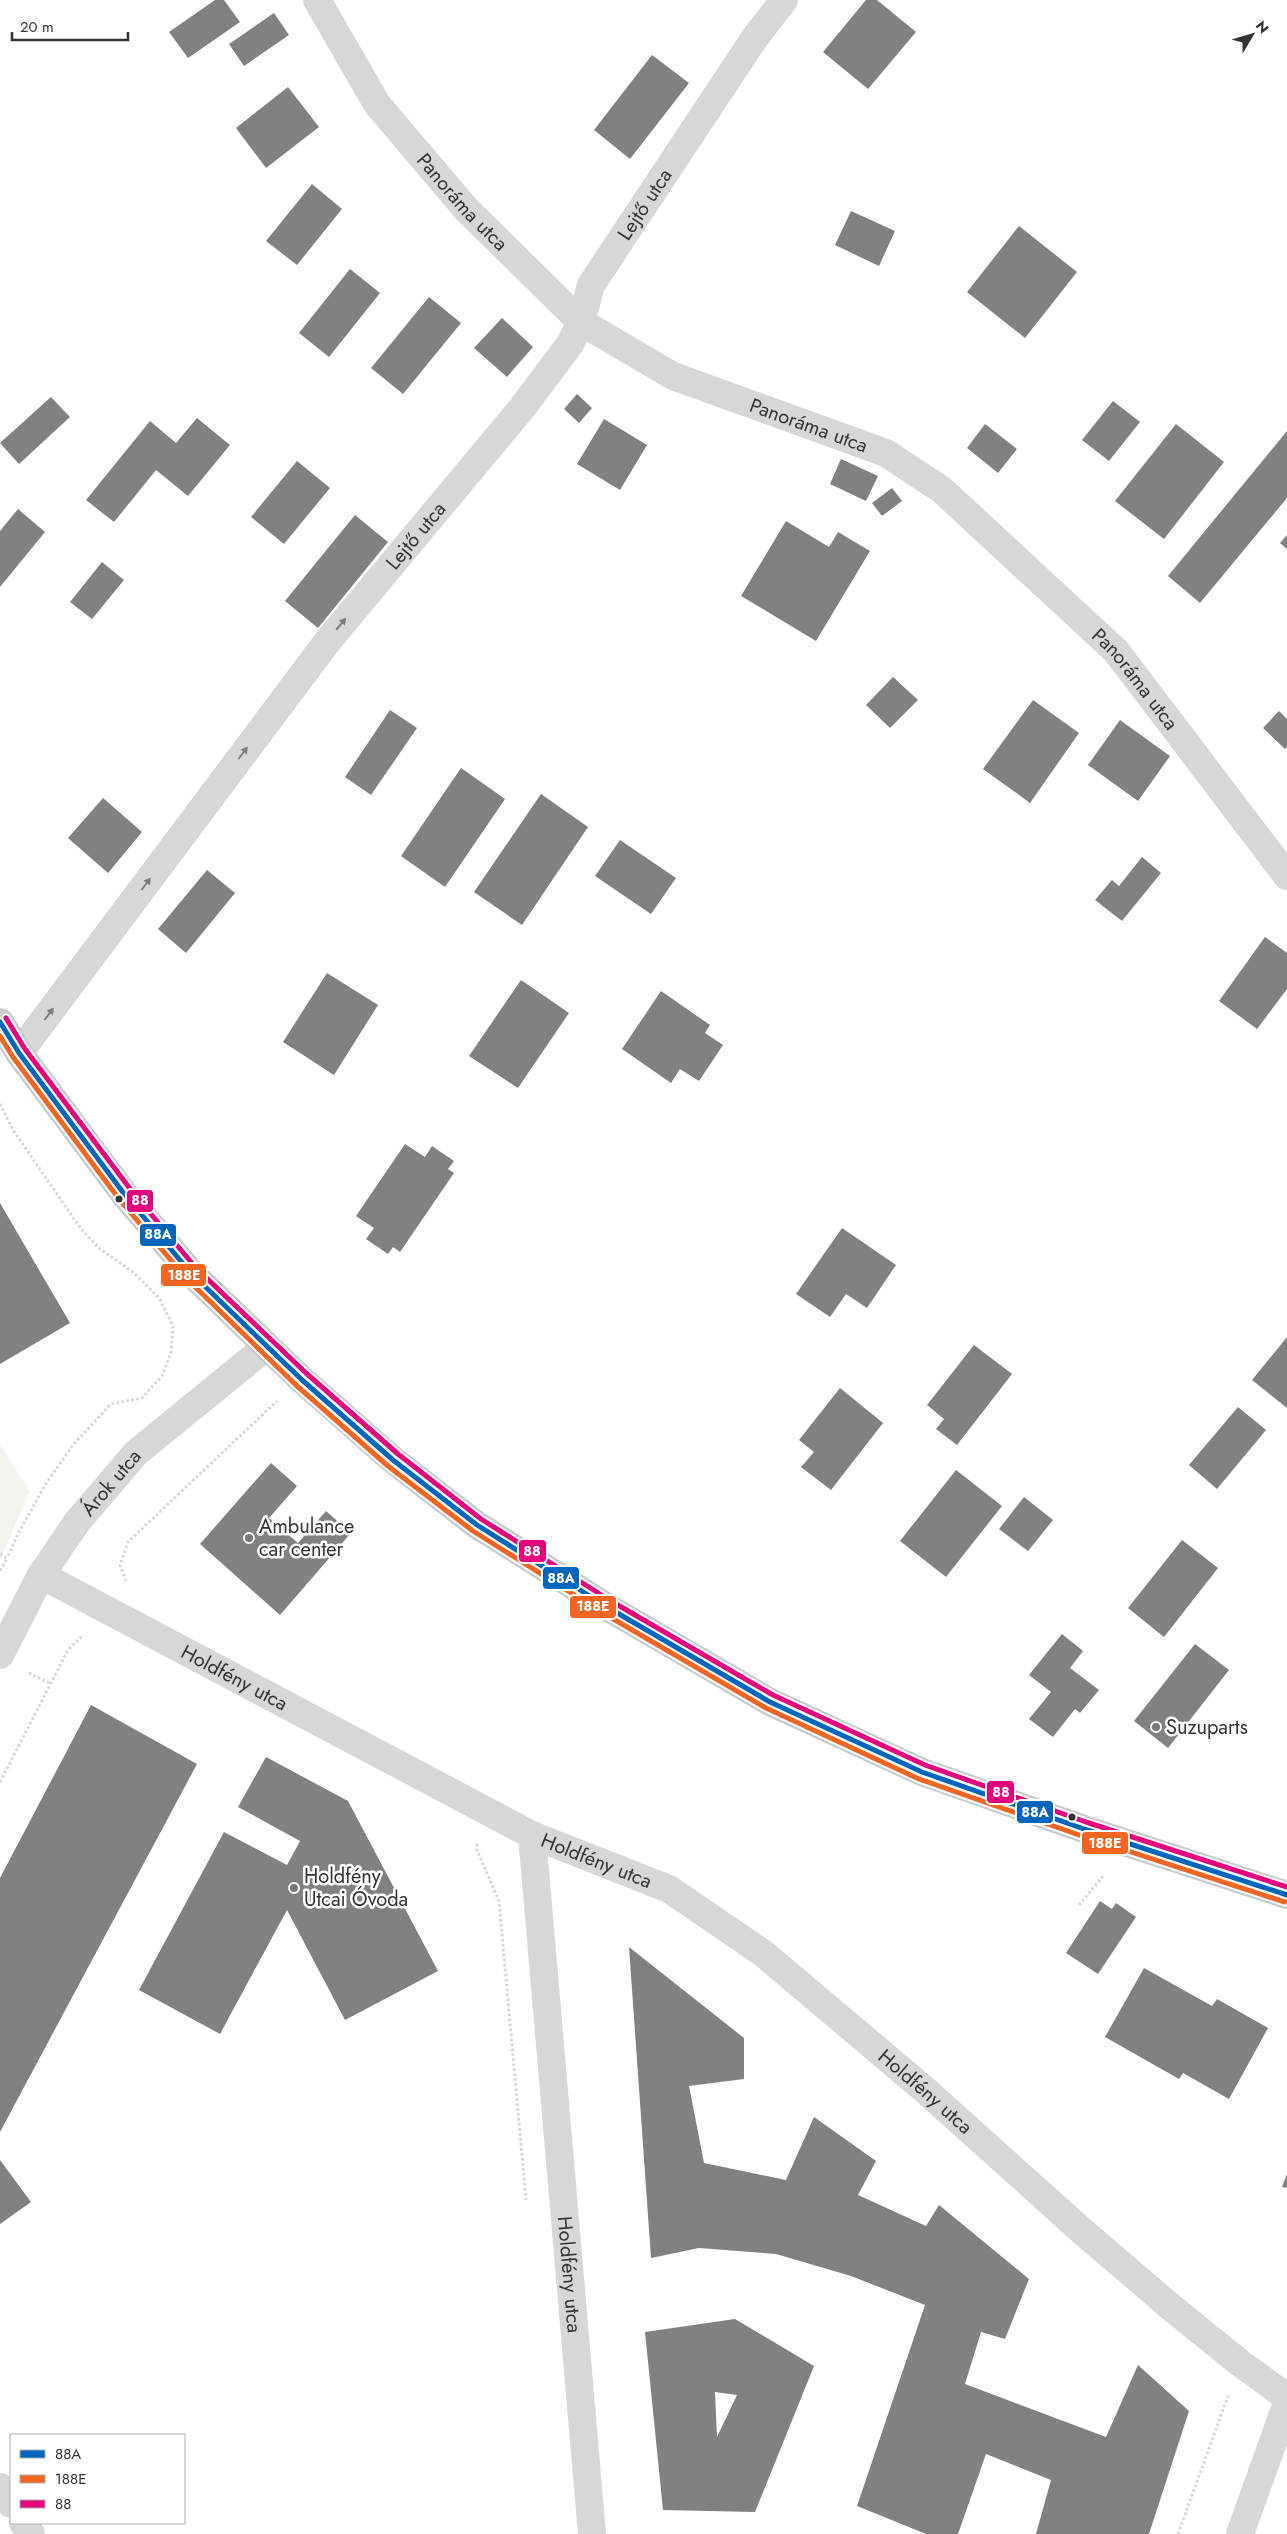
<svg xmlns="http://www.w3.org/2000/svg" width="1287" height="2534" viewBox="0 0 1287 2534" font-family="Jost,sans-serif">
	<style>
		.green { fill: #f1f5ed }
		.building { fill: #818181; fill-rule: evenodd }
		.lines { fill: none; stroke-linecap: round; stroke-linejoin: round }
		.path { stroke: #d6d6d6; stroke-width: 3; stroke-dasharray: 2.5 2.5; stroke-linecap: butt }
		.minor { stroke: #d7d7d7; stroke-width: 28 }
		.major { stroke: #cacaca; stroke-width: 28 }
		.bus-1-casing { stroke: #fff; stroke-width: 9 }
		.bus-2-casing { stroke: #fff; stroke-width: 9 }
		.bus-3-casing { stroke: #fff; stroke-width: 9 }
		.bus-1 { stroke: #0065bd; stroke-width: 5 }
		.bus-2 { stroke: #f26522; stroke-width: 5 }
		.bus-3 { stroke: #e5007d; stroke-width: 5 }
		.oneway { fill: #7d7d7d }
		.bus-dot { fill: #333; stroke: #fff; stroke-width: 2 }
		.poi-dot { fill: #7a7a7a; stroke: #fff; stroke-width: 2 }
		.labels { text-anchor: middle; stroke-width: 5; stroke-linejoin: round; paint-order: stroke }
		.street-label { font-size: 20px; fill: #333; stroke: #fff }
		.poi-label { font-size: 20px; fill: #333; stroke: #fff; text-anchor: start }
		.line-badge { stroke: #fff; stroke-width: 2 }
		.badge-label { font-size: 14px; text-anchor: middle; font-weight: bold; fill: #fff }
	</style>
	<rect width="100%" height="100%" fill="#fff"/>
	<path class="green" d="M0,1445L30,1491L0,1560Z"/>
	<path class="building" d="M215,0H224L240,22L188,58L169,32Z
		M866,0H877L916,32L868,89L823,52Z
		M274,13L289,35L244,66L229,44Z
		M652,55L689,83L630,159L594,130Z
		M288,87L319,127L266,168L236,128Z
		M312,184L342,209L297,265L266,241Z
		M851,211L895,231L879,266L835,245Z
		M1019,226L1077,272L1025,338L967,292Z
		M350,269L380,293L329,357L299,333Z
		M429,297L461,323L403,394L371,368Z
		M502,318L533,347L507,377L474,348Z
		M577,394L592,408L579,423L564,409Z
		M51,397L70,417L19,464L0,443Z
		M1113,401L1140,422L1109,461L1082,440Z
		M197,418L230,445L188,496L156,470L114,522L86,500L150,421L176,443Z
		M604,419L647,445L620,490L577,464Z
		M985,424L1017,449L998,473L967,448Z
		M1176,424L1224,462L1164,539L1115,501Z
		M1287,431V498L1200,603L1168,576Z
		M841,459L878,476L866,501L830,484Z
		M297,461L330,488L284,544L251,517Z
		M892,488L902,501L882,516L872,503Z
		M18,509L45,532L0,587V531Z
		M355,515L388,542L318,628L285,601Z
		M786,521L829,547L838,532L870,551L816,641L741,596Z
		M1287,535V549L1280,543Z
		M102,562L124,580L92,619L70,602Z
		M893,677L918,700L890,728L866,705Z
		M1033,700L1079,733L1030,803L983,769Z
		M390,710L417,728L371,795L345,777Z
		M1279,711L1287,719V747L1285,749L1263,728Z
		M1120,720L1170,756L1138,801L1088,765Z
		M461,768L505,799L445,887L401,856Z
		M541,794L588,827L522,925L474,892Z
		M103,798L142,832L108,873L68,838Z
		M620,840L676,878L651,914L595,876Z
		M1142,857L1161,873L1122,921L1095,900L1112,880L1119,886Z
		M207,870L235,893L186,953L158,929Z
		M1265,937L1287,953V989L1257,1029L1219,1001Z
		M327,973L378,1005L334,1075L283,1042Z
		M521,980L569,1013L518,1088L469,1056Z
		M661,991L710,1025L705,1033L723,1045L699,1081L680,1069L671,1083L622,1049Z
		M405,1144L425,1157L432,1146L454,1161L448,1169L454,1173L400,1252L393,1247L388,1254L366,1239L374,1228L356,1216Z
		M0,1203L70,1323L0,1364Z
		M842,1228L896,1265L867,1308L846,1294L830,1317L796,1294Z
		M1287,1337V1408L1252,1380Z
		M974,1345L1012,1374L957,1445L936,1429L944,1419L927,1405Z
		M840,1388L883,1423L831,1490L801,1467L814,1452L799,1440Z
		M1238,1407L1266,1430L1217,1489L1189,1465Z
		M271,1463L297,1486L269,1518L298,1543L326,1511L351,1533L280,1615L200,1544Z
		M956,1470L1002,1506L946,1577L900,1541Z
		M1024,1497L1053,1520L1028,1551L999,1529Z
		M1182,1540L1218,1568L1164,1637L1128,1608Z
		M1062,1634L1083,1651L1070,1668L1099,1690L1080,1713L1075,1709L1053,1737L1029,1719L1051,1692L1029,1675Z
		M1195,1644L1229,1670L1168,1748L1134,1721Z
		M91,1705L197,1764L0,2132V1878Z
		M266,1757L348,1801L438,1971L345,2020L287,1910L220,2034L139,1990L224,1832L287,1865L300,1841L238,1807Z
		M1100,1901L1112,1909L1116,1903L1136,1917L1098,1974L1066,1953Z
		M629,1947L744,2038V2079L689,2086L704,2163L786,2180L814,2117L876,2161L858,2195L926,2226L939,2205L1029,2279L1005,2339L981,2332L965,2384L1106,2437L1138,2365L1189,2411L1149,2534H1036L1051,2480L986,2454L958,2534H926L857,2506L925,2305L851,2276L776,2254L699,2248L651,2258Z
		M1144,1968L1212,2006L1217,1999L1268,2028L1229,2099L1183,2073L1179,2079L1105,2037Z
		M0,2160L31,2202L0,2224Z
		M1287,2174V2188L1282,2187Z
		M735,2319L814,2366L755,2512L663,2510L645,2332ZM715,2392L737,2395L717,2437Z"/>
	<g class="lines">
		<path class="path" d="M0,1104L13,1130L81,1229L100,1249L133,1272L159,1298L173,1326L171,1353L162,1376L142,1398L111,1404L73,1445L45,1485L19,1532L7,1558
			M0,1554L7,1558L0,1571
			M126,1581L120,1565L128,1542L277,1401
			M29,1673L51,1684
			M0,1782L68,1650L83,1635
			M477,1844L476,1848L499,1901L526,2200
			M1079,1905L1104,1875
			M1178,2534L1228,2396"/>
		<g class="minor">
			<path id="s1" d="M317,0L377,104L466,209L581,322L673,376L886,453L942,490L1116,651L1287,876"/>
			<path id="s2" d="M19,1053L327,642L522,408L570,344L581,322L591,285L754,39L784,0"/>
			<path id="s3" d="M41,1575L532,1835L669,1889L764,1954L925,2090L1082,2231L1172,2308L1240,2363L1287,2397"/>
			<path id="s4" d="M0,1655L41,1575L77,1522L136,1453L266,1347"/>
			<path id="s5" d="M532,1835L592,2534"/>
			<path d="M0,2487L11,2504"/>
			<path d="M23,2523L31,2534"/>
			<path d="M1240,2534L1287,2403"/>
		</g>
		<path class="major" d="M0,1022L19,1053L125,1195L191,1273L301,1379L393,1460L477,1525L607,1607L770,1702L922,1772L1084,1829L1287,1895"/>
		<g class="bus-1-casing">
			<path id="bus-1" d="M0,1022L19,1053L125,1195L191,1273L301,1379L393,1460L477,1525L607,1607L770,1702L922,1772L1084,1829L1287,1895"/>
		</g>
		<g class="bus-2-casing">
			<path id="bus-2" d="M0,1036L13,1057L119,1199L186,1278L296,1385L388,1466L473,1531L603,1613L766,1708L919,1779L1082,1836L1285,1902"/>
		</g>
		<g class="bus-3-casing">
			<path id="bus-3" d="M6,1018L25,1049L131,1190L196,1268L306,1373L398,1454L481,1519L611,1601L773,1695L925,1765L1086,1822L1287,1887"/>
		</g>
		<use href="#bus-1" class="bus-1"/>
		<use href="#bus-2" class="bus-2"/>
		<use href="#bus-3" class="bus-3"/>
	</g>
	<defs><path id="oneway-solid" d="M-6-.8H1V-3.2L6.5 0L1 3.2V.8H-6Z" transform="scale(1.25)"/></defs>
	<g class="oneway">
		<use href="#oneway-solid" transform="translate(341 624) rotate(-50)"/>
		<use href="#oneway-solid" transform="translate(243 753) rotate(-53)"/>
		<use href="#oneway-solid" transform="translate(146 884) rotate(-53)"/>
		<use href="#oneway-solid" transform="translate(49 1014) rotate(-53)"/>
	</g>
	<g class="bus-dot">
		<circle cx="119" cy="1199" r="4.5"/>
		<circle cx="1072" cy="1817" r="4.5"/>
	</g>
	<g class="poi-dot">
		<circle cx="249" cy="1538" r="5"/>
		<circle cx="1156" cy="1727" r="5"/>
		<circle cx="294" cy="1888" r="5"/>
	</g>
	<g class="labels">
		<g class="street-label">
			<text dy="7" stroke="none"><textPath href="#s1" startOffset="250">Panoráma utca</textPath></text>
			<text dy="7" stroke="none"><textPath href="#s2" startOffset="1058">Lejtő utca</textPath></text>
			<text dy="7" stroke="none"><textPath href="#s1" startOffset="670">Panoráma utca</textPath></text>
			<text dy="7" stroke="none"><textPath href="#s2" startOffset="652">Lejtő utca</textPath></text>
			<text dy="7" stroke="none"><textPath href="#s1" startOffset="1090">Panoráma utca</textPath></text>
			<text dy="7" stroke="none"><textPath href="#s4" startOffset="206">Árok utca</textPath></text>
			<text dy="7" stroke="none"><textPath href="#s3" startOffset="219">Holdfény utca</textPath></text>
			<text dy="7" stroke="none"><textPath href="#s3" startOffset="625">Holdfény utca</textPath></text>
			<text dy="7" stroke="none"><textPath href="#s3" startOffset="1030">Holdfény utca</textPath></text>
			<text dy="7" stroke="none"><textPath href="#s5" startOffset="441">Holdfény utca</textPath></text>
		</g>
		<g class="poi-label">
			<text x="259" y="1533">Ambulance<tspan x="259" dy="23">car center</tspan></text>
			<text x="1166" y="1734">Suzuparts</text>
			<text x="304" y="1883">Holdfény<tspan x="304" dy="23">Utcai Óvoda</tspan></text>
		</g>
	</g>
	<g class="line-badge">
		<rect x="126" y="1189" width="28" height="24" rx="5" fill="#e5007d"/>
		<rect x="139" y="1223" width="38" height="24" rx="5" fill="#0065bd"/>
		<rect x="160" y="1263" width="47" height="24" rx="5" fill="#f26522"/>
		<rect x="518" y="1539" width="29" height="24" rx="5" fill="#e5007d"/>
		<rect x="542" y="1566" width="38" height="24" rx="5" fill="#0065bd"/>
		<rect x="569" y="1595" width="48" height="24" rx="5" fill="#f26522"/>
		<rect x="986" y="1780" width="29" height="24" rx="5" fill="#e5007d"/>
		<rect x="1016" y="1800" width="38" height="24" rx="5" fill="#0065bd"/>
		<rect x="1081" y="1831" width="48" height="24" rx="5" fill="#f26522"/>
	</g>
	<g class="badge-label">
		<text x="140" y="1205">88</text>
		<text x="158" y="1239">88A</text>
		<text x="184" y="1280">188E</text>
		<text x="532" y="1556">88</text>
		<text x="561" y="1583">88A</text>
		<text x="593" y="1611">188E</text>
		<text x="1001" y="1797">88</text>
		<text x="1035" y="1817">88A</text>
		<text x="1105" y="1848">188E</text>
	</g>
	<rect x="10" y="2434" width="175" height="90" fill="#ffffff" stroke="#adadad"/>
	<rect x="20" y="2450" width="25" height="8" fill="#0065bd" stroke="#adadad"/>
	<text x="55" y="2459" font-size="15" fill="#333333">88A</text>
	<rect x="20" y="2475" width="25" height="8" fill="#f26522" stroke="#adadad"/>
	<text x="55" y="2484" font-size="15" fill="#333333">188E</text>
	<rect x="20" y="2500" width="25" height="8" fill="#e5007d" stroke="#adadad"/>
	<text x="55" y="2509" font-size="15" fill="#333333">88</text>
	<g transform="translate(1252 35) rotate(52)" stroke="#ffffff" stroke-width="4" paint-order="stroke">
	<path d="M0-4L9 19L0 12L-9 19Z" fill="#333333"/>
	<text y="-8" font-size="14" font-weight="bold" text-anchor="middle" fill="#333333">N</text>
	</g>
	<path d="M12 32v8h116v-8" fill="none" stroke="#333333" stroke-width="2.5"/>
	<text x="20" y="32" font-size="15" fill="#333333" stroke="#ffffff" stroke-width="4" paint-order="stroke">20 m</text>
</svg>
